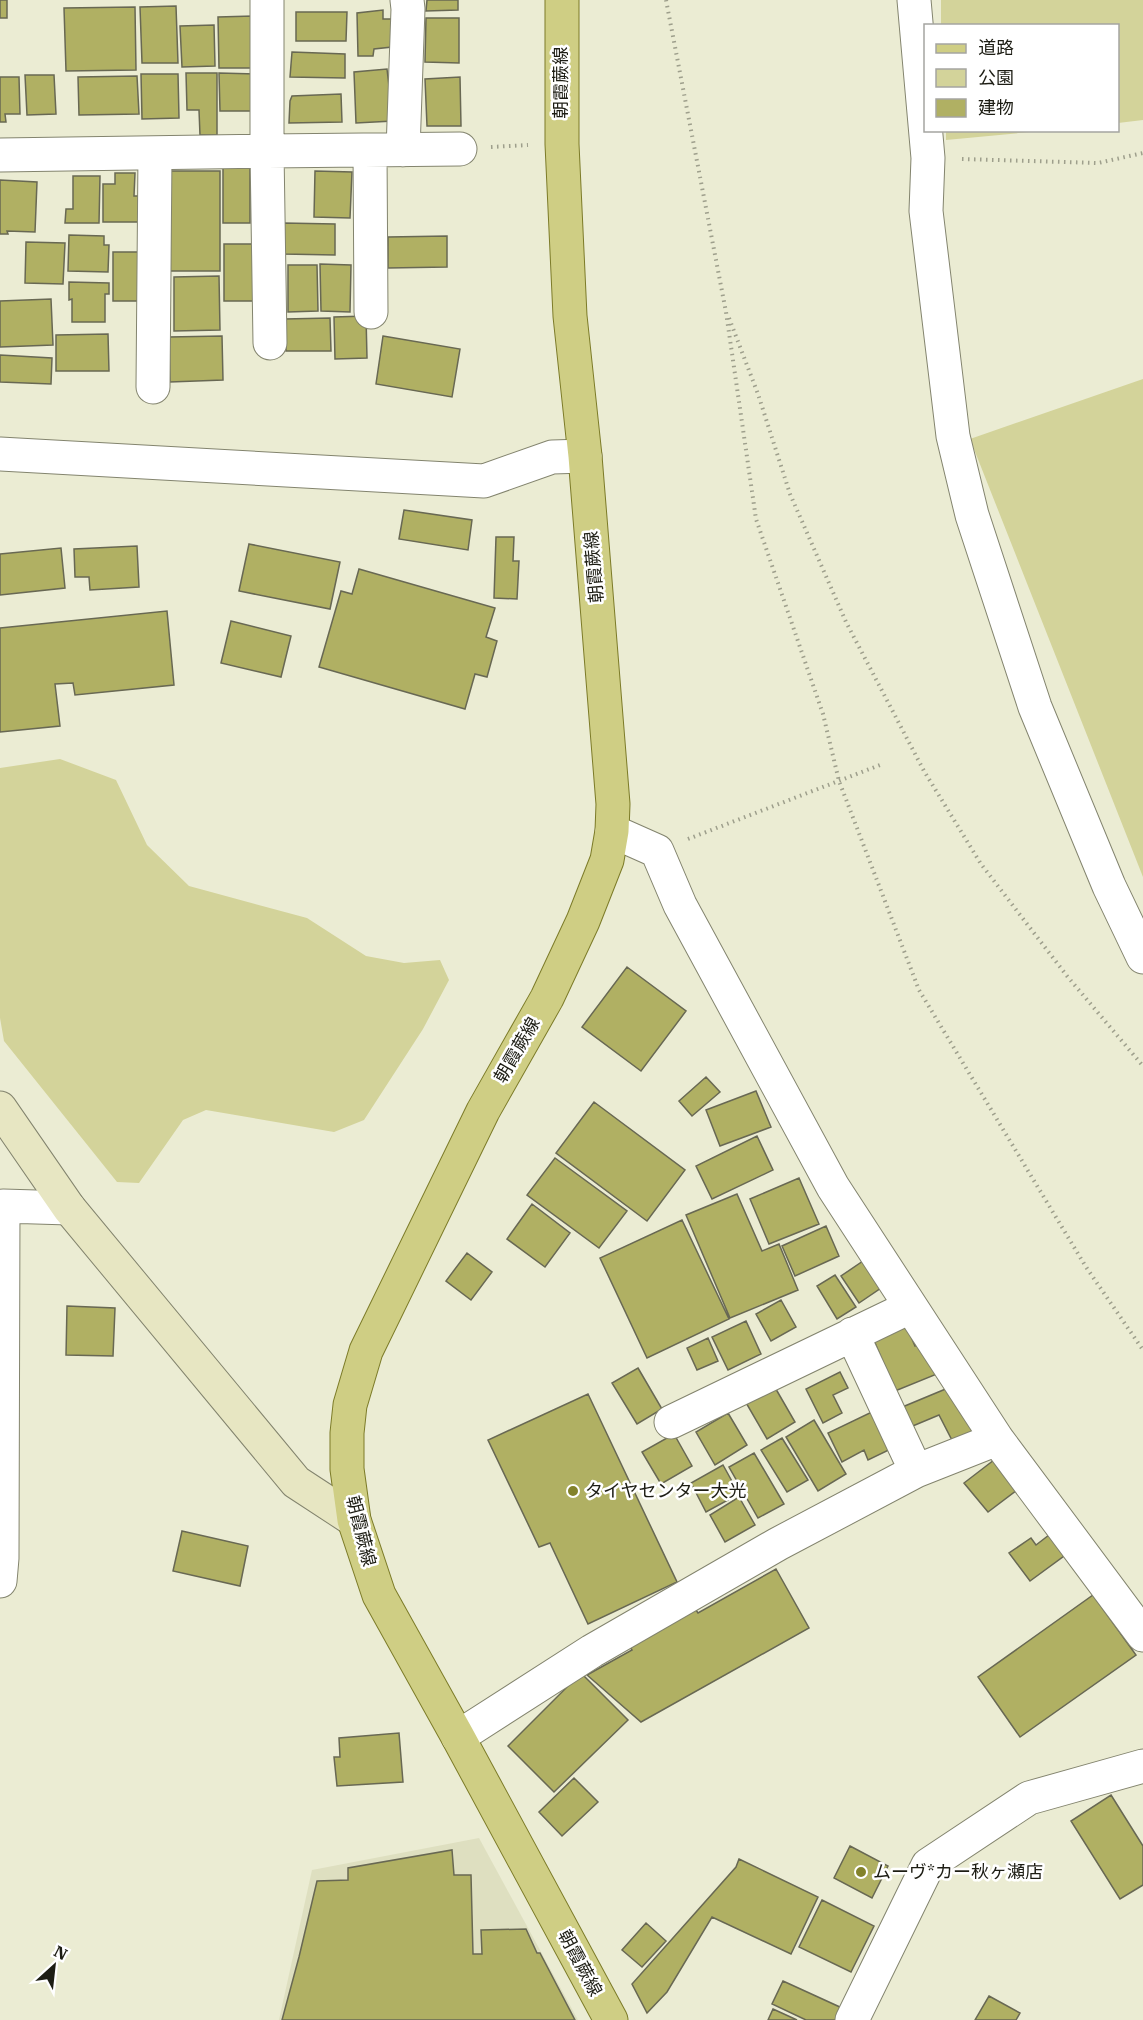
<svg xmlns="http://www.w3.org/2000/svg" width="1143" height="2020" viewBox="0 0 1143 2020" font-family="'IBM Plex Serif','Noto Sans JP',serif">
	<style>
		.built { fill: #dedfc0 }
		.green { fill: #d3d39a }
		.building { fill: #b0b063; stroke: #686853; stroke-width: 1.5 }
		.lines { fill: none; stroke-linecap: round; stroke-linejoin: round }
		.street-casing { stroke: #83846e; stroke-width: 35 }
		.secondary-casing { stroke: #83846e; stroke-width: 35 }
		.primary-casing { stroke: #7c7b28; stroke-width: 35 }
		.path { stroke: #9e9f8c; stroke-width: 4; stroke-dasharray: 1.5 4.5; stroke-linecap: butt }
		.street { stroke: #fff; stroke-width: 33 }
		.secondary { stroke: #e7e6c2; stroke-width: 33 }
		.primary { stroke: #cfce84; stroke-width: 33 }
		.poi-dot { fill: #83822b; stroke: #fff; stroke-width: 2 }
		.labels { text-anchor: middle; stroke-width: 5; stroke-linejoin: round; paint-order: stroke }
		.street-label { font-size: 18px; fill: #1d1d14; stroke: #fff }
		.poi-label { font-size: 18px; fill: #1d1d14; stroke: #fff; text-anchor: start }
	</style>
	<rect width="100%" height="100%" fill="#ebecd3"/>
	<path class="built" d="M479,1838L578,2020H279L312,1870Z"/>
	<path class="green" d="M941,0H1143V120L1118,123V26L941,25Z
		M946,130H1041V131L946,140Z
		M1143,379V877L970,439Z
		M60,759L116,780L147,845L189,886L307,918L366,956L404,963L440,960L449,980L423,1029L364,1120L334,1132L206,1110L183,1120L139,1183L117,1182L4,1041L0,1018V768Z"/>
	<path class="building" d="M0,0H7V18H0Z
		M427,0H458V10L426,11Z
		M176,6L178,63H142L140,7Z
		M135,7L136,70L66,71L64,8Z
		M383,10V19H393L392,47L374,49L373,56H358L357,13Z
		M296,12H347L346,41H296Z
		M253,16L254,68H219L218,17Z
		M426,18H459V63L425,62Z
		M214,25L215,66L182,67L180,26Z
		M292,52L345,54V78L290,77Z
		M387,69L393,121L356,123L354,72Z
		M186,73H217V135H200L199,110H187Z
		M219,73L258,74V111H220Z
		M141,74H178L179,118L142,119Z
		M25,75H54L56,114L27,115Z
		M137,76L139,114L79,115L78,77Z
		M0,77H19L20,114H5L6,122H0Z
		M460,77L461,126H427L425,79Z
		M341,94L342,122L289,123L290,101L292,96Z
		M250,167V223H223V168Z
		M170,171H220V271H170Z
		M315,171L352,172L350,218L314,217Z
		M115,173H135L134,196H139V222H103V184H115Z
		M73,176H100L99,223H65L66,209H73Z
		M0,180L37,182L35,232L7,231L8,234H0Z
		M283,223L335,224V255L283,254Z
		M69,235L104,236V245H109L108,272L68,271Z
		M447,236V267L388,268V237Z
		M26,242L65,243L63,284L25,283Z
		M224,244H257V301H224Z
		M113,252H142V301H113Z
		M320,264L351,265L350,312L321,311Z
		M288,265H317L318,311L288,312Z
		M219,276L220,330L174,331V277Z
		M69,282L109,283V294H105V322H72V299L69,300Z
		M51,299L53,345L0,347V301Z
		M366,316L367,358L335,359L334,317Z
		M330,318L331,351H286L285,319Z
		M108,334L109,371H56V335Z
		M222,336L223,380L170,382L169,337Z
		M383,336L460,349L452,397L376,384Z
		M0,355L52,358L51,384L0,382Z
		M404,510L472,520L468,550L399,539Z
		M496,537H514L513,561H519L517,599L494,598Z
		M249,544L340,562L330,609L239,591Z
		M137,546L139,587L90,590L89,577H75L74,549Z
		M61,548L65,588L0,595V554Z
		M359,569L495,608L486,637L497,641L487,677L475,674L465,709L319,667L341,591L352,594Z
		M167,611L174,685L75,695L73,683L55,684L60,726L0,732V628Z
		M231,621L291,636L281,677L221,663Z
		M627,967L686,1011L641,1071L582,1027Z
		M706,1077L720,1092L692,1116L679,1101Z
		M756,1091L771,1127L720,1146L706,1110Z
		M594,1102L685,1170L647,1221L556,1153Z
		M757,1136L773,1170L712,1199L696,1166Z
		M555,1158L627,1211L599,1248L527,1195Z
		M799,1178L819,1224L769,1244L750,1199Z
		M737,1194L762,1251L779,1244L798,1290L730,1318L686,1215Z
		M532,1204L570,1233L545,1267L507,1239Z
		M682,1220L729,1319L647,1358L600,1258Z
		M826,1226L839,1256L795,1276L782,1246Z
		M467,1253L492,1272L471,1300L446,1281Z
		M863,1261L881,1288L859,1303L841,1276Z
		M835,1275L856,1307L837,1319L817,1286Z
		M781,1300L796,1327L771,1341L756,1314Z
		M67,1306L115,1308L113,1356L66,1355Z
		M746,1321L761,1354L728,1370L712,1337Z
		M906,1325L915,1346L920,1344L937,1374L895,1391L873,1338Z
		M708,1338L718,1361L697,1370L687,1348Z
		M638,1368L662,1409L637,1424L612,1383Z
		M840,1372L848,1388L833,1395L842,1413L823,1423L806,1389Z
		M773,1384L795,1422L767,1439L745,1401Z
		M948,1388L979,1434L955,1446L939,1415L908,1428L900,1408Z
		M588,1394L677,1582L588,1624L550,1543L539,1547L488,1440Z
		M876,1410L895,1447L868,1460L864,1450L842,1462L828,1433Z
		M728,1413L747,1445L715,1465L696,1432Z
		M814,1420L846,1474L818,1491L786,1437Z
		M674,1434L692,1466L661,1484L642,1452Z
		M782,1438L808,1480L787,1492L761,1450Z
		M754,1453L784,1504L758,1518L729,1467Z
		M994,1460L1017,1490L988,1512L964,1483Z
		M723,1465L739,1494L706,1512L691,1483Z
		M739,1497L755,1525L725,1542L710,1515Z
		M182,1531L248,1546L240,1586L173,1571Z
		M1049,1535L1064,1556L1030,1581L1009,1553L1031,1538L1036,1545Z
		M776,1569L809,1628L641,1722L587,1675L632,1650L628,1644L694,1607L698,1613Z
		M1093,1595L1136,1655L1020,1737L978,1677Z
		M581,1673L628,1720L554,1792L508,1746Z
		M399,1733L403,1782L337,1786L334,1757H340L339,1738Z
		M574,1778L598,1802L562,1836L539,1812Z
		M1111,1795L1143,1846V1885L1120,1899L1071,1821Z
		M850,1846L888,1866L872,1898L834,1878Z
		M452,1850L454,1875H471L473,1954H482L481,1930L526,1929L537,1953H540L575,2020H282L299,1957L317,1881L348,1880V1868Z
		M739,1859L818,1897L791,1954L712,1917L667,1992L647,2013L632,1984L736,1867Z
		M822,1900L874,1926L851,1972L799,1947Z
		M646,1923L666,1941L642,1967L622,1950Z
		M783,1981L842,2008L837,2020H806L772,2004Z
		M989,1996L1020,2013L1016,2020H975Z
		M773,2009L797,2020H768Z"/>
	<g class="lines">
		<g class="street-casing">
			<path id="street" d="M267,0V151L460,149
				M914,0L928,158L926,211L953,436L972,515L1035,707L1109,886L1143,957
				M370,150L371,312
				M403,150L408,9L407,0
				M0,155L267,151L270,343
				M153,387L155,153
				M0,454L484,481L552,457L585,456
				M612,831L657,851L680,905L833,1187L997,1439L1143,1635
				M852,1334L916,1471
				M671,1422L910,1307
				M0,1581L2,1558L3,1206L69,1208
				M458,1737L592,1651L778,1544L916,1471L997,1439
				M852,2020L928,1865L1029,1798L1143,1766"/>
		</g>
		<g class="secondary-casing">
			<path id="secondary" d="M0,1108L69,1208L296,1482L354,1520"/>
		</g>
		<g class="primary-casing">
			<path id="primary" d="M562,0V144L570,316L585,456L613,804L612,831L607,860L583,921L547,998L483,1111L366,1351L350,1405L347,1433V1469L354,1520L379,1595L458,1737L611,2020"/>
		</g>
		<path class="path" d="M666,0L726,312L756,519L823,714L839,781L919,990L1086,1267L1143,1350
			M491,147L528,145
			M962,159L1098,163L1143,153
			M729,318L758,394L790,494L846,622L924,771L981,864L1067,976L1143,1066
			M688,839L880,765"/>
		<use href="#street" class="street"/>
		<use href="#secondary" class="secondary"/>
		<use href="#primary" class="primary"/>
	</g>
	<g class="poi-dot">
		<circle cx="573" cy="1491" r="6"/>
		<circle cx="861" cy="1872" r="6"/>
	</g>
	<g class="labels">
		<g class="street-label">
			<text transform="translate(561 83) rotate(-90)" y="6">朝霞蕨線</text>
			<text transform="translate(594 567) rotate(-95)" y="6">朝霞蕨線</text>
			<text transform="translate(517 1050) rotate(-60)" y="6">朝霞蕨線</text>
			<text transform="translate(361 1531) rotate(76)" y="6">朝霞蕨線</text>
			<text transform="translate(580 1963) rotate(62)" y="6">朝霞蕨線</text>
		</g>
		<g class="poi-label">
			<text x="585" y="1497">タイヤセンター大光</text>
			<text x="873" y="1878">ムーヴ*カー秋ヶ瀬店</text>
		</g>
	</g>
	<rect x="924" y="24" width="195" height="108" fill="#ffffff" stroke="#a5a5a1" stroke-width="1.5"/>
	<rect x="936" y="44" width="30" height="9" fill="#cfce84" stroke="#a5a5a1" stroke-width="1.5"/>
	<text x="978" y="54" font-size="18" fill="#1d1d14">道路</text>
	<rect x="936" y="69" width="30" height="18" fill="#d3d39a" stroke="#a5a5a1" stroke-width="1.5"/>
	<text x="978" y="84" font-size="18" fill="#1d1d14">公園</text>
	<rect x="936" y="99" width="30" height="18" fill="#b0b063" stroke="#a5a5a1" stroke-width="1.5"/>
	<text x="978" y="114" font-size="18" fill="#1d1d14">建物</text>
	<g transform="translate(54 1966) rotate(27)" stroke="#ffffff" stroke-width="4.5" paint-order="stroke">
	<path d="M0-4.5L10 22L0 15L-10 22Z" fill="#1d1d14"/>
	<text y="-9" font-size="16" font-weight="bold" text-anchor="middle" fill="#1d1d14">N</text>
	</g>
</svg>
